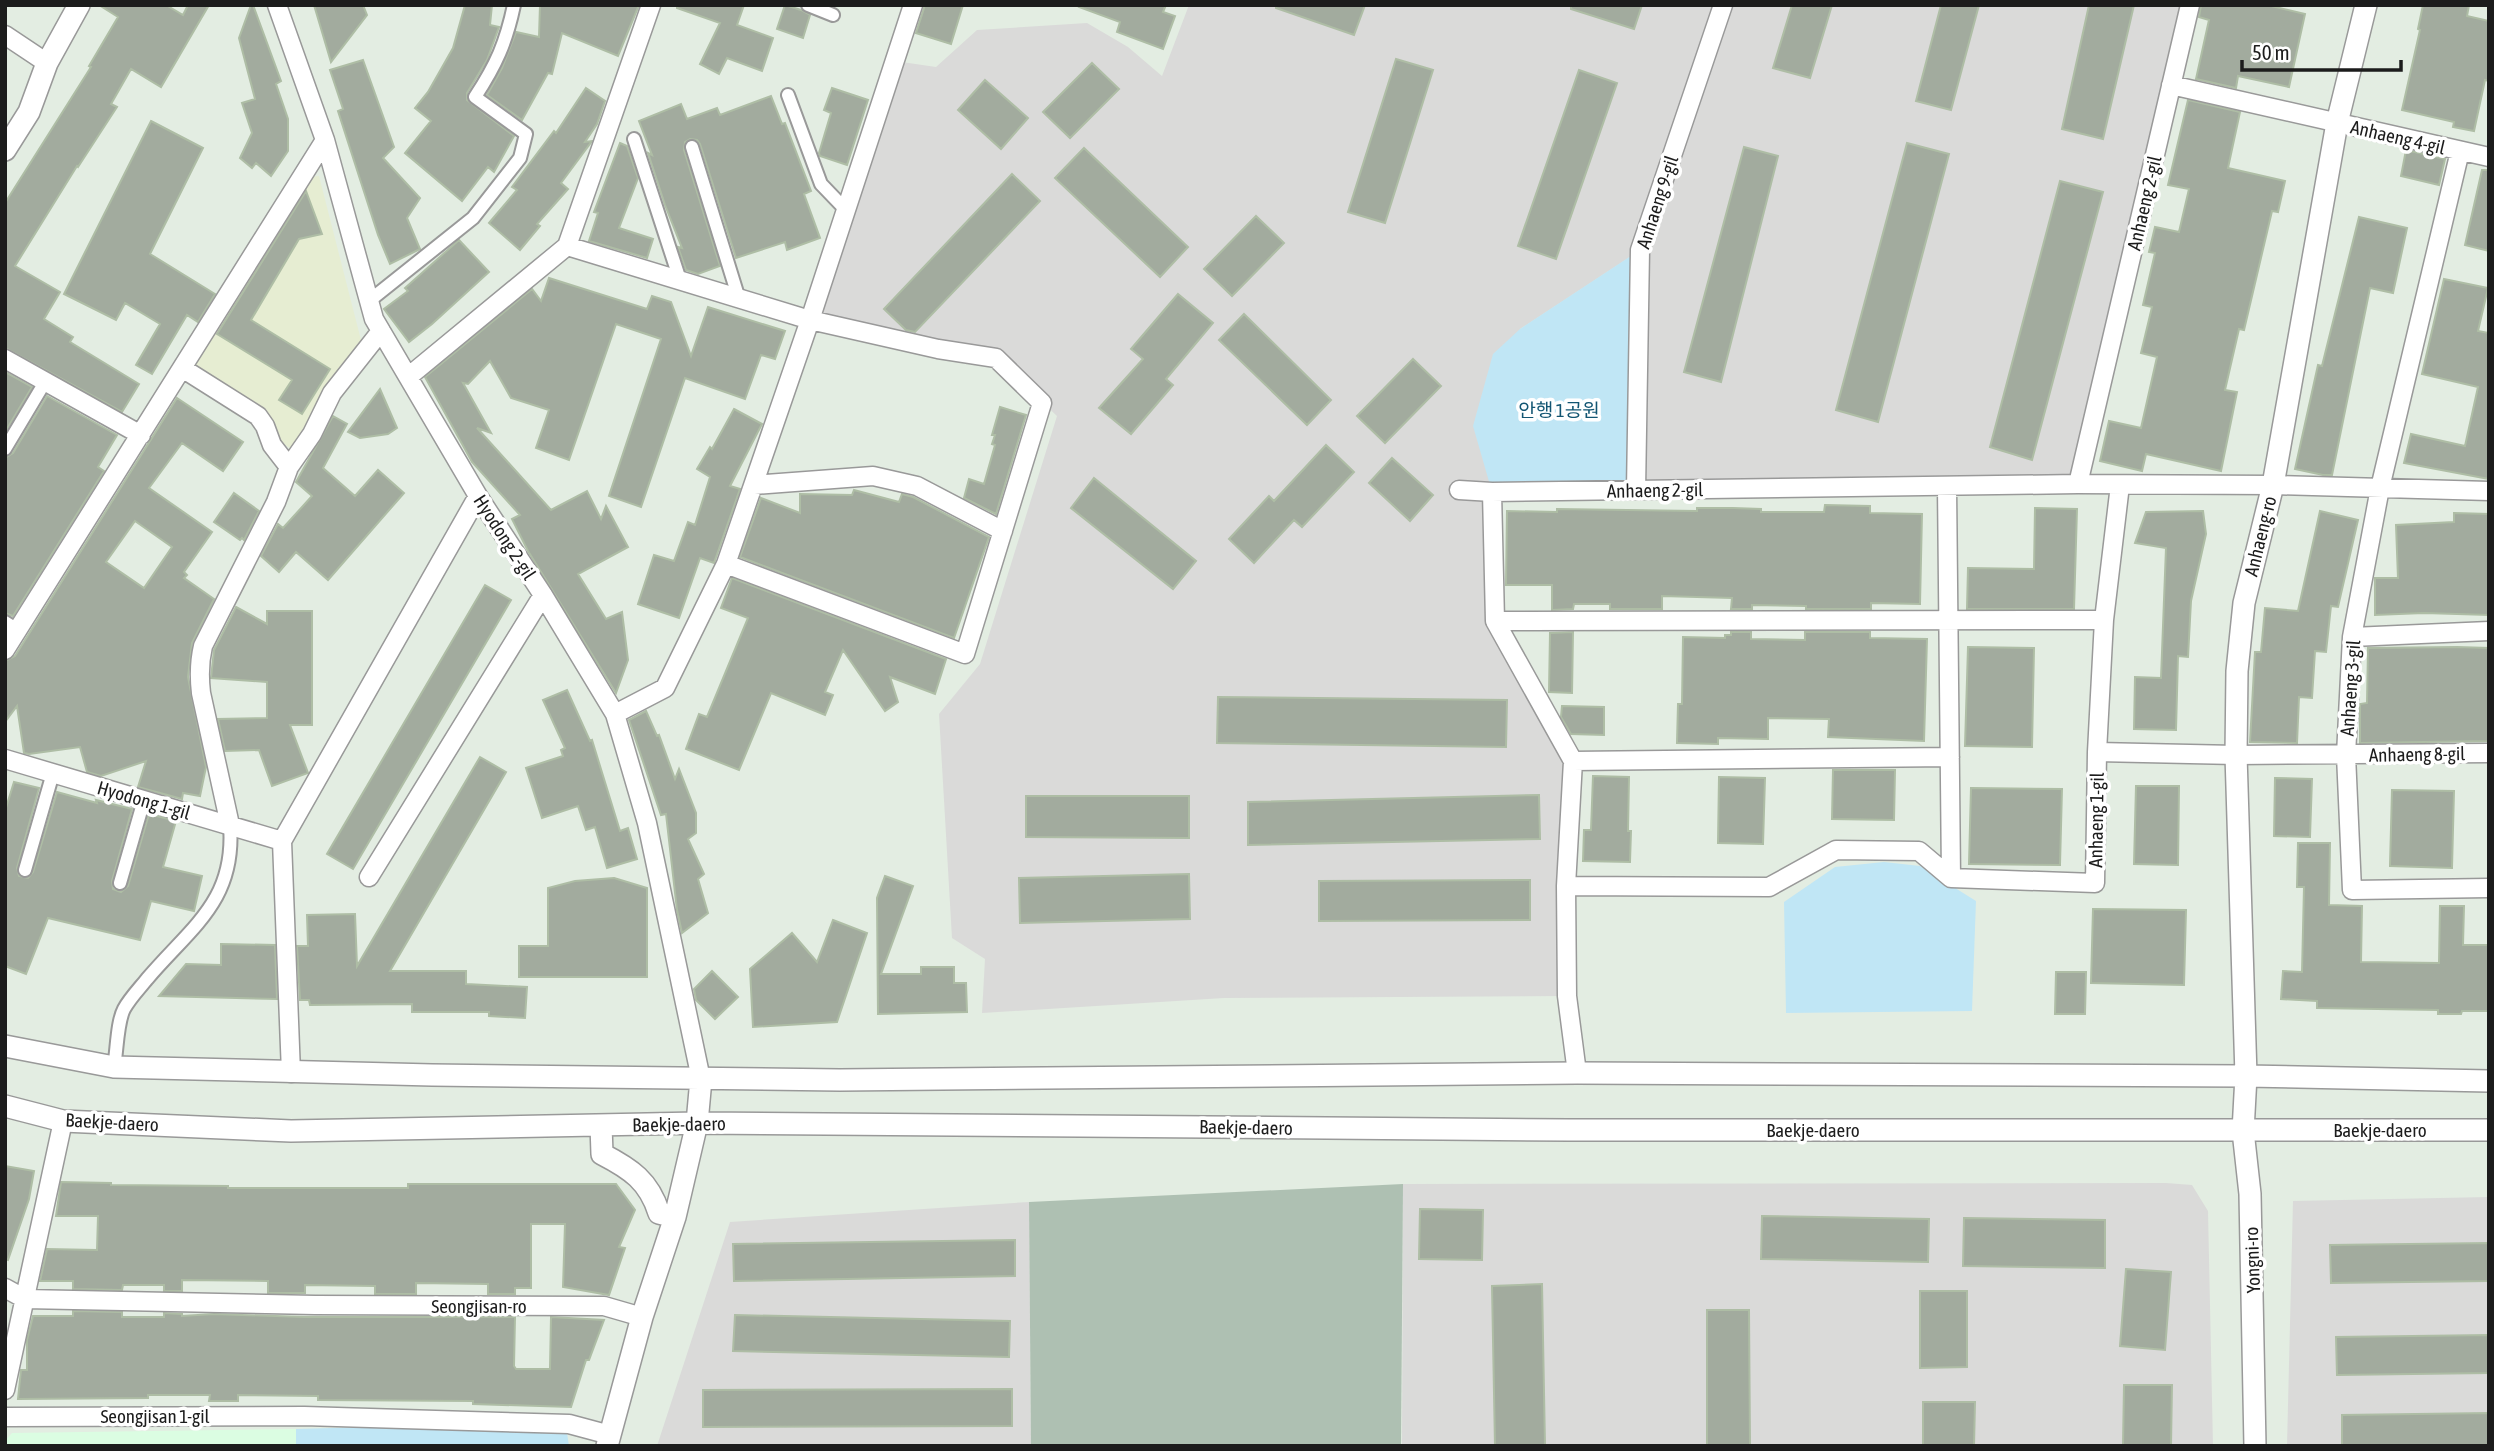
<svg xmlns="http://www.w3.org/2000/svg" width="2494" height="1451" viewBox="0 0 2494 1451" font-family="'Asap Condensed','Noto Sans KR',sans-serif">
	<style>
		.residential { fill: #dadad9 }
		.commercial { fill: #e6edd2 }
		.education { fill: #dbfde2 }
		.construction { fill: #aec0b2 }
		.park { fill: #c0e6f5 }
		.building { fill: #a2ab9e; stroke: #aebda5; stroke-width: 2; fill-rule: evenodd }
		.lines { fill: none; stroke-linecap: round; stroke-linejoin: round }
		.pedestrian-casing { stroke: #999; stroke-width: 16 }
		.minor-casing { stroke: #999; stroke-width: 21 }
		.tertiary-casing { stroke: #999; stroke-width: 24 }
		.pedestrian { stroke: #fff; stroke-width: 12 }
		.minor { stroke: #fff; stroke-width: 18 }
		.tertiary { stroke: #fff; stroke-width: 21 }
		.labels { text-anchor: middle; stroke-width: 7; stroke-linejoin: round; paint-order: stroke }
		.street-label { font-size: 19px; fill: #1c1c1c; stroke: #fff }
		.park-label { font-size: 19px; fill: #125572; stroke: #fff }
	</style>
	<rect width="100%" height="100%" fill="#e3ede2"/>
	<path class="residential" d="M1189,5H2190L2078,484L1636,490L1639,251L1520,329L1492,492L1495,621L1573,761L1567,996L1224,998L982,1013L985,959L952,938L939,714L980,664L1057,416L996,358L810,320L895,61L936,67L977,30L1087,23L1128,47L1162,76Z
		M2166,1183L2192,1185L2208,1211L2213,1446H1402L1403,1184Z
		M2489,1197V1446H2287L2293,1201Z
		M1029,1202L1031,1446H657L730,1222Z"/>
	<path class="commercial" d="M319,176L362,344L333,377L294,451L277,439L266,412L187,367L303,178Z"/>
	<path class="education" d="M296,1429V1446H5V1441L12,1433Z"/>
	<path class="construction" d="M1403,1184L1401,1446H1031L1029,1202Z"/>
	<path class="park" d="M1640,250L1636,490L1492,492L1473,426L1493,354L1520,329Z
		M1884,862L1920,866L1976,901L1972,1011L1786,1013L1784,902L1835,867Z
		M405,1426L437,1430L567,1433L569,1446H296V1429Z"/>
	<path class="building" d="M99,5H166L183,15L188,5H209L161,87L131,69L111,104L117,107L78,167L77,166L15,266L60,292L44,319L73,337L70,342L139,384L122,412L5,348V203L91,67L89,66L118,17Z
		M251,5H253L281,81L276,84L288,119V151L271,176L256,163L252,168L240,158L252,133L242,103L255,99L239,38Z
		M314,5H363L367,15L331,62Z
		M465,5H492L490,25L499,27L487,60L467,93V100L514,136L494,172L488,167L462,201L405,153L431,121L415,108L428,92L453,48Z
		M540,5H639L618,56L562,33L552,74L548,73L522,120L487,95L502,68L516,32L539,37Z
		M677,5H744L737,25L773,38L762,71L727,58L719,74L700,64L720,23L677,8Z
		M785,5L801,10L810,15L803,38L777,29Z
		M925,5H963L951,44L916,33Z
		M1080,5H1166L1163,12L1175,16L1163,49L1117,32L1120,22L1079,7Z
		M1276,5H1365L1354,35L1276,8Z
		M1571,5H1642L1634,29L1571,9Z
		M1792,5H1832L1810,78L1773,68Z
		M1941,5H1979L1951,110L1916,101Z
		M2089,5H2134L2103,139L2062,129Z
		M2201,5H2267L2305,14L2289,87L2238,76L2236,88L2196,79L2209,20L2199,17Z
		M2423,5H2469L2467,16L2489,21V81L2485,80L2474,131L2453,127L2454,122L2402,110L2420,30L2418,29Z
		M1396,59L1433,70L1385,223L1348,212Z
		M363,60L394,147L383,158L420,198L407,218L420,249L390,264L378,235L338,111L343,109L330,70Z
		M1092,63L1119,89L1070,138L1043,112Z
		M1579,70L1617,83L1556,259L1518,246Z
		M985,80L1028,118L1001,149L958,110Z
		M586,88L605,101L597,124L585,142L592,141L561,183L568,189L537,224L540,226L520,250L489,223L517,190L512,187L554,131L556,133Z
		M832,88L868,100L847,165L820,156L819,153L831,113L824,110Z
		M771,96L782,124L785,123L811,191L804,194L820,238L787,250L785,242L736,258L700,144L697,140L690,139L685,142L684,150L720,266L698,274L686,270L678,247L682,248L665,205L648,153L652,155L639,121L681,104L687,119L717,108L720,115Z
		M2188,100L2240,112L2228,168L2285,181L2278,212L2272,211L2244,330L2239,329L2225,390L2237,392L2221,471L2146,454L2142,471L2100,461L2109,421L2141,428L2157,357L2141,353L2152,307L2143,305L2155,253L2149,252L2155,227L2179,232L2189,189L2168,185Z
		M151,121L203,148L150,254L215,294L198,322L187,315L152,374L136,365L160,324L125,303L116,320L64,294Z
		M620,143L627,146L638,178L619,228L653,239L647,258L589,241L598,213L594,212Z
		M1907,143L1949,154L1878,422L1836,410Z
		M1744,147L1778,156L1721,382L1684,372Z
		M1084,148L1188,247L1160,277L1055,178Z
		M2406,150L2445,159L2439,185L2401,176Z
		M2482,170H2489V251L2465,245Z
		M1012,174L1040,201L915,332L906,330L884,309Z
		M2060,181L2103,192L2032,460L1990,447Z
		M306,191L322,234L299,239L251,320L330,369L302,414L279,400L292,380L217,334Z
		M1256,216L1284,243L1232,296L1204,269Z
		M2359,217L2407,228L2393,293L2370,288L2332,475H2323L2295,469L2318,365L2322,366Z
		M459,240L489,272L432,324L409,342L384,309L408,291L405,288Z
		M549,278L647,309L652,296L671,302L691,356L708,307L785,331L775,359L761,355L745,399L685,378L641,507L609,496L661,339L616,324L569,460L536,448L549,410L511,398L490,361L468,384L463,383L491,433L477,428L551,510L587,491L601,519L606,506L628,547L578,574L606,619L622,612L628,660L616,693L528,551L512,519L520,515L472,462L425,377L532,289L541,301Z
		M2444,279L2488,288L2478,331L2489,333V479L2404,463L2411,434L2465,446L2478,387L2422,374Z
		M1178,294L1213,323L1166,379L1173,385L1131,434L1099,408L1143,359L1131,349Z
		M1244,314L1331,400L1307,425L1219,340Z
		M1413,359L1441,386L1385,443L1357,416Z
		M5,372L32,387L5,432Z
		M380,389L397,428L388,434L360,438L348,432Z
		M47,396L117,435L98,467L104,471L13,616L5,613V458L13,453Z
		M177,398L243,442L223,471L182,443L149,488L212,532L184,572L187,575L184,578L214,599L192,643L188,677L206,767L200,796L183,793L182,799L138,787L146,761L101,776L87,772L80,747L29,754L24,753L17,706L5,722V661L15,656ZM135,521L172,547L144,588L106,562Z
		M1000,407L1026,415L996,514L964,498L969,479L984,484L995,445L992,444L995,435H992Z
		M734,409L762,424L730,486L740,489L714,563L700,558L679,618L638,604L654,555L674,561L688,522L695,525L710,477L697,469L710,447L712,449Z
		M333,416L347,424L323,468L355,496L378,470L404,493L328,580L296,552L279,572L261,556L278,524L283,528L312,496L296,482Z
		M1326,445L1354,472L1302,527L1294,520L1254,563L1229,539L1269,496L1274,501Z
		M1392,458L1433,495L1410,521L1369,483Z
		M1094,478L1196,561L1173,589L1071,508Z
		M854,490L899,502L902,494L913,497L989,537L954,638L740,557L761,498L800,513V494L852,495Z
		M234,493L259,511L244,540L242,538L240,540L214,522Z
		M1825,505L1870,506V513L1922,514L1920,604L1871,603V609H1806V606L1752,605V609H1731L1732,598L1662,596V609H1610V604H1574L1573,609L1552,610V585H1506L1507,511L1557,512V509L1697,511V508H1733L1761,509V512H1824Z
		M2035,508L2077,509L2074,609H1967L1968,568L2034,569Z
		M2203,511L2206,534L2191,601L2188,657L2178,656L2176,730L2134,729L2135,677L2161,678L2166,548L2135,543L2146,512Z
		M2320,511L2358,520L2338,607L2331,606L2326,652L2315,651L2312,698L2299,697L2297,743L2250,742L2255,652H2261L2265,608L2298,611Z
		M2454,513L2489,514V615L2424,613L2375,615V578H2398L2396,525L2454,522Z
		M732,578L946,659L935,694L890,677L898,702L885,711L843,650L825,692L833,695L825,715L771,693L739,770L686,749L699,714L707,717L748,618L721,608Z
		M485,585L511,600L353,869L327,854Z
		M236,607L267,624V611H312V725H290L308,773L272,786L259,750L225,751L218,719L267,718V682L211,678L214,650Z
		M1573,632L1572,693L1549,692L1550,633Z
		M1731,632H1751V639L1805,640V632H1870V638L1927,639L1924,741L1828,737L1829,719L1768,718V739L1718,738V744L1677,743L1678,704H1682L1683,637L1725,638V635H1731Z
		M1968,647L2034,648L2032,747L1965,746Z
		M2457,647L2489,648V741L2360,743V704L2367,703L2368,648Z
		M567,690L590,741L592,740L620,831L628,828L637,859L607,868L595,827L586,830L578,806L542,818L526,768L563,756L561,750L565,748L543,700Z
		M1218,697L1507,700L1506,747L1217,743Z
		M1562,706L1604,707V735L1571,734L1561,717Z
		M646,711L657,736L659,735L675,779L679,769L696,813V833L688,839L704,874L698,879L708,913L682,933L677,910L666,814L661,815L629,720Z
		M480,757L506,772L390,971H466V984L527,987L525,1018L489,1016V1012H412V1004L310,1005L309,1000H300L297,946H308L307,915L355,914L357,966Z
		M1833,770H1895L1894,820L1832,819Z
		M1593,776L1629,777L1628,831H1631L1630,862L1583,861L1584,830H1591Z
		M1719,777L1765,778L1763,844L1718,843Z
		M2275,778L2312,779L2310,837L2274,836Z
		M14,782L39,788L17,868L19,876L28,878L33,872L57,792L97,803L96,800L132,809L112,881L113,889L121,892L128,886L149,814L176,821L163,867L202,876L194,911L151,901L140,940L48,918L26,974L5,966V811Z
		M2136,786H2179L2178,865L2134,864Z
		M1971,788L2062,789L2060,865L1969,864Z
		M2392,790L2454,791L2452,868L2390,866Z
		M1539,795L1540,839L1248,845V802Z
		M1026,796H1189V838L1026,837Z
		M2298,843H2330L2329,905L2362,906L2361,962L2439,963L2440,906H2464L2463,945H2489V1011H2462L2461,1014H2438V1010L2317,1008V1001L2281,999L2283,971L2302,972L2304,887H2297Z
		M1189,874L1190,919L1020,923L1019,878Z
		M885,876L913,886L881,974H921V967H954V983H966L967,1012L878,1014L877,898Z
		M614,878L647,888V977H519V946H548V888L575,881Z
		M1530,880V920L1319,921V881Z
		M2093,909L2186,910L2184,985L2091,983Z
		M833,920L867,933L837,1022L753,1027L750,969L792,933L817,962Z
		M221,944L275,945L277,999L159,996L186,964L221,965Z
		M712,971L738,997L715,1019L696,1000L694,989Z
		M2056,972H2086L2085,1014H2055Z
		M5,1166L34,1171L29,1199L8,1260L5,1259Z
		M61,1182L111,1183V1185L228,1186V1188H408V1184H616L635,1210L619,1247L625,1248L609,1295L563,1287L565,1224H531V1288H515V1294H488V1284L416,1283V1294H375V1286L305,1285V1293H268V1281L182,1280V1291H164V1285H123L122,1290L73,1289V1281H40L47,1249L97,1250L98,1216H56Z
		M1420,1209L1483,1210L1482,1260L1419,1259Z
		M1762,1216L1929,1219L1928,1262L1761,1259Z
		M1964,1218L2105,1220V1268L1963,1266Z
		M1015,1240V1276L734,1281L733,1244Z
		M2489,1243V1281L2331,1283L2330,1245Z
		M2126,1269L2171,1272L2165,1350L2120,1346Z
		M1542,1284L1545,1446H1495L1492,1286Z
		M1920,1291H1967V1367L1920,1368Z
		M1707,1310H1749L1750,1446H1707Z
		M73,1311L122,1312V1317H164V1313L182,1314V1316L214,1314L304,1317H515L514,1366L516,1369H550L551,1317L604,1320L589,1360H586L571,1407L473,1404V1401L318,1400V1396L238,1395V1401H209L210,1395H148V1398L18,1399L21,1370H27V1340L33,1316H73Z
		M735,1315L1010,1321L1009,1357L733,1351Z
		M2489,1335V1373L2337,1375L2336,1337Z
		M2124,1385H2172L2171,1446H2123Z
		M1012,1389V1426L703,1427V1390Z
		M1923,1402H1975L1974,1446H1923Z
		M2489,1413V1446H2342V1415Z"/>
	<g class="lines">
		<g class="pedestrian-casing">
			<path id="pedestrian" d="M808,5L833,15
				M788,95L821,184L846,210
				M634,139L680,280
				M692,147L739,299
				M369,301L473,218L520,158L526,134L475,97C496,65 506,43 514,5
				M5,449L45,382
				M5,622L18,630
				M25,870L53,773
				M120,883L144,800
				M114,1067C117,1051 117,1022 124,1009C130,998 139,989 147,979C191,927 236,901 230,825"/>
		</g>
		<g class="minor-casing">
			<path id="minor" d="M277,5L325,140L374,319L478,496L543,595L615,714L647,823L701,1079
				M5,35L47,63
				M2171,85L2489,157
				M2460,151L2380,488L2352,637L2346,755L2352,890L2489,888
				M567,246L810,320L726,564L665,688L615,714
				M5,359L141,435
				M182,368L258,416L265,426L272,445L289,467L276,502L203,646C199,663 199,676 201,693L230,825
				M408,377L567,246L651,5
				M289,467L312,434L332,393L381,331
				M2078,484L2190,5
				M754,485L873,476L917,486L1003,531
				M1947,486L1951,878
				M1459,490L1492,492L2078,484L2273,485L2489,491
				M1636,490L1640,250L1723,5
				M1492,492L1495,621L1573,761L1566,886L1567,996L1577,1073
				M726,564L965,654L1042,403L996,358L938,349L810,320L913,5
				M1495,621L2104,620
				M2352,637L2489,631
				M5,650L325,140
				M2097,752L2104,620L2120,485
				M5,759L282,841
				M1573,761L1950,757
				M369,877L543,595
				M1566,886L1769,887L1836,850L1919,851L1951,878L2095,883L2097,752L2236,755L2489,753
				M291,1073L282,841L478,496
				M5,1288L25,1299L315,1305L604,1306L642,1317
				M5,1390L63,1121
				M5,1417L304,1416L569,1424L610,1435"/>
		</g>
		<g class="tertiary-casing">
			<path id="tertiary" d="M5,150L29,112L47,63L79,5
				M5,1046L114,1067L432,1075L840,1080L1577,1073L2246,1076L2489,1081
				M5,1106L63,1121L291,1131L697,1123L1569,1130H2489
				M601,1125L602,1154C631,1169 649,1181 659,1213L675,1217
				M607,1446L642,1317L675,1217L697,1123L701,1079
				M2255,1446L2250,1194L2243,1131L2246,1076L2236,755L2237,671L2244,603L2273,485L2337,123L2366,5"/>
		</g>
		<use href="#pedestrian" class="pedestrian"/>
		<use href="#minor" class="minor"/>
		<use href="#tertiary" class="tertiary"/>
	</g>
	<g class="labels">
		<g class="street-label">
			<text transform="translate(2398 137) rotate(13)" y="7">Anhaeng 4-gil</text>
			<text transform="translate(1657 202) rotate(-72)" y="7">Anhaeng 9-gil</text>
			<text transform="translate(2144 203) rotate(-77)" y="7">Anhaeng 2-gil</text>
			<text transform="translate(1655 490) rotate(-1)" y="7">Anhaeng 2-gil</text>
			<text transform="translate(2260 536) rotate(-76)" y="7">Anhaeng-ro</text>
			<text transform="translate(505 537) rotate(57)" y="7">Hyodong 2-gil</text>
			<text transform="translate(2350 688) rotate(-86)" y="7">Anhaeng 3-gil</text>
			<text transform="translate(2417 754) rotate(-1)" y="7">Anhaeng 8-gil</text>
			<text transform="translate(144 800) rotate(16)" y="7">Hyodong 1-gil</text>
			<text transform="translate(2096 820) rotate(-89)" y="7">Anhaeng 1-gil</text>
			<text transform="translate(112 1122) rotate(3)" y="7">Baekje-daero</text>
			<text transform="translate(679 1124) rotate(-1)" y="7">Baekje-daero</text>
			<text transform="translate(1246 1127) rotate(1)" y="7">Baekje-daero</text>
			<text x="1813" y="1137">Baekje-daero</text>
			<text x="2380" y="1137">Baekje-daero</text>
			<text transform="translate(2252 1260) rotate(-92)" y="7">Yongni-ro</text>
			<text x="479" y="1313">Seongjisan-ro</text>
			<text x="155" y="1423">Seongjisan 1-gil</text>
		</g>
		<g class="park-label">
			<text x="1559" y="417">안행 1공원</text>
		</g>
	</g>
	<rect width="2494" height="1451" fill="none" stroke="#1c1c1c" stroke-width="14"/>
	<path d="M2242 60v10h159v-10" fill="none" stroke="#1c1c1c" stroke-width="3.5"/>
	<text x="2252" y="60" font-size="21" fill="#1c1c1c" stroke="#ffffff" stroke-width="5" paint-order="stroke">50 m</text>
</svg>
